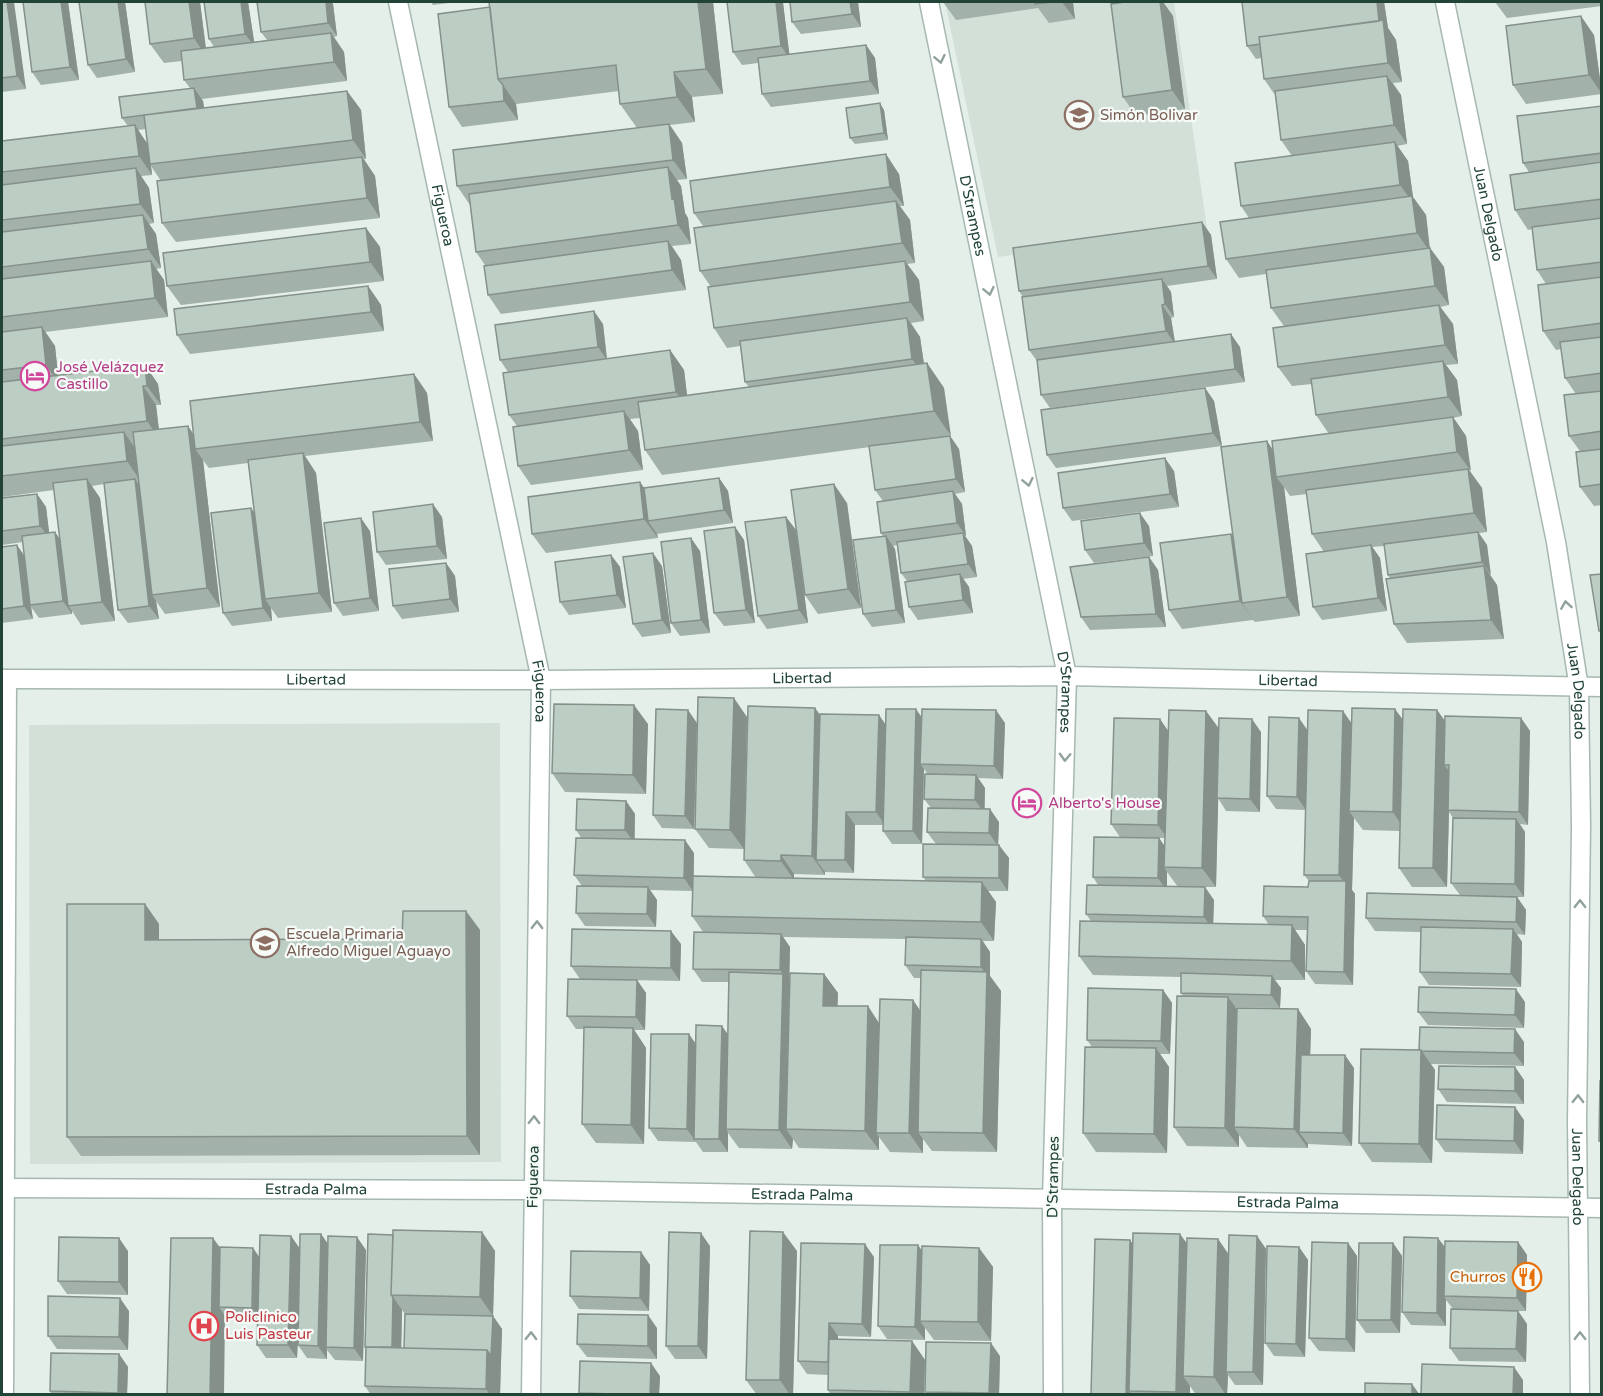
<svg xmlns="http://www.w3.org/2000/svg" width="1603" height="1396" viewBox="0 0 1603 1396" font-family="'Varela Round',sans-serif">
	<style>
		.built { fill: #d2e0d8 }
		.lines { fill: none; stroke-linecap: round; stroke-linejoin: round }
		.minor-casing { stroke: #a6b8b0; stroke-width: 21 }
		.tertiary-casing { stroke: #a6b8b0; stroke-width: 21 }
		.minor { stroke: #fff; stroke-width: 18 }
		.tertiary { stroke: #fff; stroke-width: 18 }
		.wall { fill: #a2b1a9; fill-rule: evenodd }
		.shaded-wall { fill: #849089 }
		.building { fill: #bccec4; stroke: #849089; stroke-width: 1.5 }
		.oneway { stroke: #90a29a }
		.labels { text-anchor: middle; stroke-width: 4.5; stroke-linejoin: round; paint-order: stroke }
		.education-label { font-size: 15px; fill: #785e54; stroke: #f6fbf8; text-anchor: start }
		.street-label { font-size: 15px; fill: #214436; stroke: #f6fbf8 }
		.hotel-label { font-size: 15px; fill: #b23c85; stroke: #f6fbf8; text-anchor: start }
		.food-label { font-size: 15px; fill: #c56008; stroke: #f6fbf8; text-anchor: end }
		.health-label { font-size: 15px; fill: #be3a42; stroke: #f6fbf8; text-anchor: start }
	</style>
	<rect width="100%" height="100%" fill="#e4efe9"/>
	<path class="built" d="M945,2H1174L1207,228L998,257Z
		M500,723L501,1162L30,1164L29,725Z"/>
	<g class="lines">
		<g class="minor-casing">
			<g id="minor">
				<path id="s1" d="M398,2L541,680L531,1394"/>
				<path id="s2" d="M929,2L1067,676L1052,1199L1053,1394"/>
				<path id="s3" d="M2,679L541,680L1067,676L1602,687"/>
				<path id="s4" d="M2,1188L533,1190L1602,1208"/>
				<path d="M4,1394L7,679"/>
			</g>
		</g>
		<g class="tertiary-casing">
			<g id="tertiary">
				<path id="s5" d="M1445,2L1556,542L1579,688L1581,826L1577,1121L1580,1394"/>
			</g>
		</g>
		<use href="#minor" class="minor"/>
		<use href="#tertiary" class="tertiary"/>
	</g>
	<path class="wall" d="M2,2L26,89L2,92Z
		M23,2H68L79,80L41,85L32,72Z
		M79,2H125L135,72L97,78L88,65Z
		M200,2L206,48L214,47L209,39L204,2H248L254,42L267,40L261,32L257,2H332L333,4L337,36L334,37L344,52L347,81L202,99L203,101L204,108L347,91L361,110L366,159H364L375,176L380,218L176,242L162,223L161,181L151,166L152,175L141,176L149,188L154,223L149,224L156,234L161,268L156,269L164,280L168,317L45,332L55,346L58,375L145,365L158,384L161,405H156L159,429L194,434L414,374L427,393L433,441L305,456L316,473L332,612L278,618L271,608L272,621L232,626L223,613L251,508L254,512L248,463L209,468L203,460L220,607L165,614L156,601L159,619L128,623L118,610L104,484L92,486L100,498L115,621L81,625L72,611V614L39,618L31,607L33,619L2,623V547L24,556L23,542L2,545V498L37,494L46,507L49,533L60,539L54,490L2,497V141L128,126L122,118L190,88L184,80L182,61L164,63L150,44ZM146,129L147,143L138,130Z
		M431,2H457L433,5Z
		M713,2L723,94L692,97L695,122L670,125L682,143L687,179L677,180L681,186L685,213L688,218L691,244L672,246L681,260L686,290L501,314L488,295L485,265L476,252L470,205L457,186L637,128L620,104L619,91L516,104L518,120L462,127L449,107L490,7Z
		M727,2H783L789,54L866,45L875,58L879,94L771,107L762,94L758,63L742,65L733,52Z
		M790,2H858L861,27L801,34L792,22Z
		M943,2H1080L1073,3L1075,19L1049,23L1038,8L956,20Z
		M1125,2H1163L1173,16L1185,109L1136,116L1123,97Z
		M1242,2H1384L1388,28L1396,40L1402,82L1393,83L1401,95L1407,144L1397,146L1408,161L1413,197L1426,215L1430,248L1444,267L1449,305L1440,307L1453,324L1458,364L1446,365L1457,380L1462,416L1453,418L1466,436L1470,471L1482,488L1487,532L1479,533L1487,545L1490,575L1497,585L1504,639L1407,643L1394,624L1390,578L1388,575L1384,546L1372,547L1380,558L1387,611L1322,620L1313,607L1324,552L1312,534L1307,494L1290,496L1284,487L1300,616L1255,622L1253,620L1182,629L1169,610L1231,534L1233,536L1267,441L1273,450L1329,434L1316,415L1312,384L1292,386L1278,367L1284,326L1271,308L1266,274L1239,278L1226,259L1249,218L1241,206L1292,156L1281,140L1275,95L1264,79L1261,58L1256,59L1247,46Z
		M1495,2H1602V6L1507,18Z
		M1594,35L1602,94L1526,104L1513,85Z
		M1602,106V505L1594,506L1580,487V451L1569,436L1576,394L1565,378L1561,349L1556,350L1543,331L1546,284L1537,270L1532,229L1528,230L1515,210L1529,172L1523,163Z
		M884,110L888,140L855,144L850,138Z
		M899,174L904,206H900L910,220L915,263L907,264L919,280L924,321L911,323L920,337L924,364L927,363L944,388L950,436L959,449L965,492L955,494L962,504L966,536H965L972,546L977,577L963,579L969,587L973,613L918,620L909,607L907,581L901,573L897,545L893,546L895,549L905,623L872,627L863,614L883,536L881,533L883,501L875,490L870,447L662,475L645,450L640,418L630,419L638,431L643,470L531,485L518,466L517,426L509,415L508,372L500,360L603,324L607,359L670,350L684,370L687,396L749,387L745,382L740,346L727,348L714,328L711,287L700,271L703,226L694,213Z
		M1202,222L1211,235L1217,279L1167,286L1171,292L1174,317L1171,318L1175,341L1240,347L1245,382L1050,408L1041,395L1037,361L1029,350L1023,297L1019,291Z
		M366,228L380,247L384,281L181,305L167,286Z
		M368,286L381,305L384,331L190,354L177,335Z
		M1205,388L1214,401L1222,446L1056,468L1047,455Z
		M1174,471L1179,507L1072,521L1063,508Z
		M719,478L728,491L733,523L657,534L658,538L546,553L532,534L640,482L644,488Z
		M847,503L861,608L818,614L805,595Z
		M442,517L447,559L386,565L377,552Z
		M786,517L796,530L808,623L767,629L758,616Z
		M1149,526L1153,556L1094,563L1085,550Z
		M735,527L744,540L755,623L724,626L714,613Z
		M370,531L379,611L343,616L334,603Z
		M700,551L710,633L680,636L671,623Z
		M611,555L620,567L626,608L569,615L560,602Z
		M1149,557L1158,570L1166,627L1090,630L1081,617Z
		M446,563L455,576L459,612L402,619L393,606Z
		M662,566L671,633L642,637L633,624Z
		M1437,710L1445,722L1521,718L1530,731L1528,825L1520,824L1525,832L1524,897H1517L1526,910L1525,935L1517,934L1522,942L1521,987L1429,985L1420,972L1421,932L1375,931L1366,918L1460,895L1451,883L1453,818L1449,812L1447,887H1412L1399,868L1400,831L1363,830L1354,818L1352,890L1355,894L1353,985L1315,984L1306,971L1307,930H1295L1305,945V980H1274L1281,988L1280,1008L1235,1007L1237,1010L1298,1009L1311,1029L1310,1055L1354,1068L1352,1146L1308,1144V1148L1247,1147L1239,1135V1147L1187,1146L1174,1127L1183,996L1181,993V977L1093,975L1079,956L1091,921L1086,914L1098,885L1093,877L1159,838L1165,847V838L1120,837L1111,824L1168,730L1206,711L1219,729L1261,732L1260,812L1226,811L1218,798L1216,887H1178L1167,872V886L1214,900L1213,924L1269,925L1263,916L1308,887L1309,881L1304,875L1306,810L1276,809L1267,796L1308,730L1343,711L1352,724L1402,719Z
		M820,714L879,715L886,726L921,717L1005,723L1003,779L978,778L985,788V809L999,822L998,845L1009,858L1008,891H988L996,902L994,941H983L990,952V976L1001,991L997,1152L932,1151L923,1139V1153L890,1152L879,1137V1150L799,1148L793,1139L792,1149L739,1148L728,1133V1152H703L696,1142L658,1141L649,1128L696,1044L728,1034L729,982H702L693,969L703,932L692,916L693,891L650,890L657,900L656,927L585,926L576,913L582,886L574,875L582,839L576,830L626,801L635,814V840L694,853V876L756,878L744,860ZM924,769L928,775L924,799L931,808L927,832L936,844L923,877L926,881L794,878V874L825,875V872L854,873L855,825H883V831L892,844H922ZM783,937L906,939L905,965L914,978H921L920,1011L913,1000L879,1023L837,1006L838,993L824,974L789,983L790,947Z
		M747,717L744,849L709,848L695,829Z
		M697,723L694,829L662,828L653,815Z
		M648,724L646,794L565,792L552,773Z
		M145,904L159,924V940L402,939L466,911L480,930V1155L81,1156L67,1137Z
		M681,944L680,981L580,979L571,966Z
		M637,980L646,993L645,1030H634L646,1048L644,1144L596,1143L582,1124L584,1029H576L567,1016Z
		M1163,990L1172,1003L1170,1054H1160L1169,1067L1167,1153L1096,1152L1083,1133L1092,1047L1087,1040Z
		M1525,1002L1524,1028L1428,1025L1418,1012Z
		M1524,1042V1066L1431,1064L1435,1070L1432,1163L1372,1162L1359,1143L1419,1050Z
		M1515,1067L1524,1080V1104L1447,1102L1438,1089Z
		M1524,1120L1523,1154L1445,1152L1436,1139Z
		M482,1232L495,1251L493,1316L405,1314L402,1310L401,1348H404L493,1316L502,1329L500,1395H371L365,1386L366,1348L365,1347L393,1235Z
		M321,1234L328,1244L366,1250L363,1361L335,1360L327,1350V1359L307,1358L298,1345L297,1358H266L257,1345L258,1321L228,1320L225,1316L167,1395L220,1248H253L259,1257L291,1236L300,1249Z
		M1257,1236L1266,1249L1263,1385H1235L1228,1375L1227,1395H1196L1190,1386V1395H1091L1130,1240L1133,1245L1187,1244L1218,1239L1229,1255Z
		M1518,1242L1527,1255L1526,1311H1518L1527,1324L1526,1362L1459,1361L1450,1348L1453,1309L1446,1300V1326L1411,1325L1402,1312L1445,1247Z
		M1348,1243L1357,1256L1355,1352L1319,1351L1309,1338Z
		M1393,1243L1402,1256L1400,1333H1366L1357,1320Z
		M918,1245L922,1252L979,1248L993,1267L991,1341L934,1340L925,1328V1340L887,1339L878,1326Z
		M710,1246L707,1359H675L666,1346Z
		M1299,1247L1308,1260L1305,1357L1274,1356L1265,1343Z
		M128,1251V1295L67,1294L58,1281Z
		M797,1251L793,1395H757L746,1380Z
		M641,1252L650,1265L649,1311L579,1309L570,1296Z
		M874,1257L871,1337L838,1336V1339L912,1341L925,1360L924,1395H831L828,1390V1375L807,1374L798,1361Z
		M129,1311L128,1350L57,1349L48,1336Z
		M657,1328V1359L587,1357L577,1344Z
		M119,1354L128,1367L127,1395H52L50,1391Z
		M1000,1356L999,1395H927L925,1392Z
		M660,1376L659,1395H580L579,1393Z"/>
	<path class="shaded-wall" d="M7,2H14L26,89L17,76Z
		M61,2H68L79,80L70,67Z
		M118,2H125L135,72L126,59Z
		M189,2H200L207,58L194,38Z
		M241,2H248L255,47L245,34Z
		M326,2H332L333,4L337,36L328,23Z
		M698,2H713L723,94L706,69Z
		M776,2H783V3L790,59L781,46Z
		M850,2H858L861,27L852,14Z
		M1062,2H1073V3L1075,19Z
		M1160,2H1163L1173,16L1185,109L1172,90Z
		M1377,2H1384L1388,28L1396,40L1402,82L1388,63L1380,28Z
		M1581,16L1594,35L1602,94L1589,75Z
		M331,33L344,52L347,81L334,62Z
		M866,45L875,58L879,94L870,81Z
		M674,72L692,97L695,122L677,97Z
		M1387,76L1401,95L1407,144L1394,125Z
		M503,85L516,104L518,120L504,101Z
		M194,88L203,101L206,121L197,108Z
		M347,91L361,110L366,159L353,140Z
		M880,103L884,110L888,140L884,133Z
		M669,124L682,143L687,179L673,160Z
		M135,125L148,145L150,164L151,166L152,175L139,156Z
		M1395,142L1408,161L1413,197L1426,215L1430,252L1417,233L1413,203L1400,185Z
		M886,154L899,174L904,206L890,187Z
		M362,157L375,176L380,218L367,198Z
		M668,167L681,186L685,213L688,218L691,244L678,225L672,199Z
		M136,168L149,188L154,223L140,204Z
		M896,201L910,220L915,263L902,243Z
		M143,215L156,234L161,268L148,249Z
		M1202,222L1211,235L1217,279L1208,266Z
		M366,228L380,247L384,281L370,262Z
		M668,241L681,260L686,290L672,270Z
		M1430,248L1444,267L1449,305L1435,286Z
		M151,261L164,280L168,317L155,298Z
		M905,261L919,280L924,321L910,302Z
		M1162,279L1171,292L1174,317L1165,304Z
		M368,286L381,305L384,331L371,312Z
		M1162,305L1171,318L1175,344L1166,331Z
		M1439,305L1453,324L1458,364L1445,345Z
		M594,311L603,324L607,360L598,347Z
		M907,318L920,337L926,378L912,359Z
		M42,327L55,346L59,384L46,365Z
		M1231,334L1240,347L1245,382L1235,369Z
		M670,350L684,370L689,411L676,392Z
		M1443,361L1457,380L1462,416L1448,397Z
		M927,363L944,388L951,436L934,411Z
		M145,365L158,384L161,405L147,386Z
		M414,374L427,393L433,441L420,422Z
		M143,386L156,405L160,440L147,421Z
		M1205,388L1214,401L1222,446L1213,433Z
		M624,411L638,431L643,470L629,450Z
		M1453,417L1466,436L1471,471L1457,452Z
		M188,426L201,445L195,449L203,460L220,607L207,588Z
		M124,432L137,451L140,480L127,461Z
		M950,436L959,449L965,492L956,479Z
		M1267,441L1280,461L1276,477L1284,487L1300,616L1287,597Z
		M303,453L316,473L332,612L319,593Z
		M1165,458L1174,471L1179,507L1170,494Z
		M1468,469L1482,488L1487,532L1474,513Z
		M719,478L728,491L733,523L724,510Z
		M87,479L100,498L115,621L102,602Z
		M135,479L144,492L152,595L156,601L159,619L149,606Z
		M640,482L653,501L648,521L657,534L658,538L644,519Z
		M834,484L847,503L861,608L848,589Z
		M953,491L962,504L966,536L957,523Z
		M37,494L46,507L50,539L40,526Z
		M433,504L442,517L447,559L437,546Z
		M251,508L260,521L265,599L271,608L272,621L263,608Z
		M1140,513L1149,526L1153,556L1144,543Z
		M786,517L796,530L808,623L799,610Z
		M361,518L370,531L379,611L370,598Z
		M735,527L744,540L755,623L746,610Z
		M55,532L64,545L68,606L72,611V614L63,601Z
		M1478,532L1487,545L1491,575L1482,562Z
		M963,533L972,546L977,577L968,564Z
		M1231,534L1244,553L1242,603L1253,620L1240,601Z
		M886,536L895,549L905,623L896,610Z
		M691,538L700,551L710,633L701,620Z
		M17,545L26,558L30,605L31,607L33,619L24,606Z
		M1371,545L1380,558L1387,611L1378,598Z
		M653,553L662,566L671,633L662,620Z
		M611,555L620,567L626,608L617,595Z
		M1149,557L1158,570L1166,627L1156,614Z
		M446,563L455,576L459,612L450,599Z
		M1484,566L1497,585L1504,639L1491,620Z
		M960,574L969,587L973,613L963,600Z
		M734,698L747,717L744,849L730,830Z
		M634,705L648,724L646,794L633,775Z
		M815,708L829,727L816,860L825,872V875L812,856Z
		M916,709L925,722L920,764L924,769L922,844L913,831Z
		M1395,709L1409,728L1406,832L1393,812Z
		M688,710L697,723L694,829L685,816Z
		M996,710L1005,723L1003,779L994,766Z
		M1437,710L1451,729L1449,765H1444L1450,772L1447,887L1433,868Z
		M1206,711L1220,730L1216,887L1202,868Z
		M1343,711L1356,730L1349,811L1354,818L1352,890L1355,894L1353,985L1344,972L1346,885L1339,875Z
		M879,715L888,728L885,825L876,812Z
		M1299,718L1308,731L1306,810L1297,797Z
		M1521,718L1530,731L1528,825L1519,812Z
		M1160,719L1169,732L1167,838L1158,825Z
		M1252,719L1261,732L1260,812L1250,799Z
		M976,775L985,788L984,813L975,800Z
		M626,801L635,814L634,843L625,830Z
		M990,809L999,822L998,846L989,833Z
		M846,812L855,825L854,873L845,860Z
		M1516,819L1525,832L1524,897L1515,884Z
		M1159,838L1168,851L1164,867L1167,872V891L1158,878Z
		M685,840L694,853L693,891L684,878Z
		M999,845L1009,858L1008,891L999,878Z
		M781,855L794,874V880L781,861Z
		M982,882L996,902L994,941L981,922Z
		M648,887L657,900L656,927L647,914Z
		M1205,887L1214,900L1213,930L1204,917Z
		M1517,897L1526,910L1525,935L1516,922Z
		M145,904L159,924V959L145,940Z
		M466,911L480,930V1155L467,1136Z
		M1292,925L1305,945V980L1291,961Z
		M1513,929L1522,942L1521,987L1511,974Z
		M671,931L681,944L680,981L671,968Z
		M781,934L790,947L786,1129L793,1139L792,1149L779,1130L783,974L780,970Z
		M981,939L990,952V976L1001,991L997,1152L983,1133L987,976L981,967Z
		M824,974L838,993L837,1025L823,1006Z
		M1272,976L1281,988L1280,1008L1271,995Z
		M637,980L646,993L645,1030L636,1017Z
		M1516,989L1525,1002L1524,1028L1515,1015Z
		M1163,990L1172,1003L1170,1054L1161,1041Z
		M1228,997L1242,1016L1234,1127L1239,1135V1147L1225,1128Z
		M913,1000L926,1019L918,1132L923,1139V1153L909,1133Z
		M868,1006L881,1026L876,1133L879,1137V1150L865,1131Z
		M1298,1009L1311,1029L1308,1132H1299L1308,1144V1148L1294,1129Z
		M722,1026L731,1039L726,1129L728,1133V1152L719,1139Z
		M633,1028L646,1048L644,1144L631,1125Z
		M1515,1029L1524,1042V1066L1514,1053Z
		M689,1034L698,1047L694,1139L696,1142L687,1129Z
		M1156,1048L1169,1067L1167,1153L1154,1134Z
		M1421,1050L1435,1070L1432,1163L1419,1144Z
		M1345,1055L1354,1068L1352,1146L1343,1133Z
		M1515,1067L1524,1080V1104L1515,1091Z
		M1515,1107L1524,1120L1523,1154L1514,1141Z
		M482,1232L495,1251L493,1316L480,1297Z
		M783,1232L797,1251L793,1395H790L780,1380Z
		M701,1233L710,1246L707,1359L698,1346Z
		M321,1234L330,1247L326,1347L327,1350V1359L318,1346Z
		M1180,1234L1194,1253L1183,1376L1190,1386V1395H1178L1176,1392Z
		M291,1236L300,1249L297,1358L288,1345Z
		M1257,1236L1266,1249L1263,1385L1253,1372Z
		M357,1237L366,1250L363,1361L354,1348Z
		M119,1238L128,1251V1295L119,1282Z
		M213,1238L227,1257L219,1307L225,1316L224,1395H210Z
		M1438,1238L1448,1251L1444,1296L1446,1300V1326L1437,1313Z
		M1218,1239L1231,1258L1226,1372L1228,1375L1227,1395H1226L1214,1377Z
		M1130,1240L1139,1253L1129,1391L1132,1395H1126Z
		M1518,1242L1527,1255L1526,1311L1517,1298Z
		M1348,1243L1357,1256L1355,1352L1346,1339Z
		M1393,1243L1402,1256L1400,1333L1391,1320Z
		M865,1244L874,1257L871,1337L862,1324Z
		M918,1245L927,1258L920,1321L925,1328V1340L915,1327Z
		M1299,1247L1308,1260L1305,1357L1296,1344Z
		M253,1248L262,1261L261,1321L252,1308Z
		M979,1248L993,1267L991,1341L978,1322Z
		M641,1252L650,1265L649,1311L640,1298Z
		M393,1297L402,1310L401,1360L392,1347Z
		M120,1298L129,1311L128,1350L119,1337Z
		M1518,1311L1527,1324L1526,1362L1516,1349Z
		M648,1315L657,1328V1359L648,1346Z
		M493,1316L502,1329L500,1395H490L486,1389L487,1350Z
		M829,1323L838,1336L837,1375L828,1362Z
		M912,1341L925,1360L924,1395H912L910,1392Z
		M991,1343L1000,1356L999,1395H990L989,1393Z
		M119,1354L128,1367L127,1395H119L118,1393Z
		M651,1363L660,1376L659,1395H650Z
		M1514,1367L1523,1380V1395H1513Z
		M1412,1384L1420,1395H1412Z"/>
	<path class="building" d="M2,2H7L17,76L2,78Z
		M23,2H61L70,67L32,72Z
		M79,2H118L126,59L88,65Z
		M145,2H189L194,38L150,44Z
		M204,2H241L245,34L209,39Z
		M257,2H326L328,23L261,32Z
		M489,2H698L706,69L674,72L677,97L620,104L616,65L498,79Z
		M727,2H776L781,46L733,52Z
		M790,2H850L852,14L792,22Z
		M1035,2H1053L1035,4Z
		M1125,2H1160L1172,90L1123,97L1111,4Z
		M1242,2H1377L1379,21L1259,37L1260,44L1247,46Z
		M490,7L498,79L503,85L504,101L449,107L438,14Z
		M1581,16L1589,75L1513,85L1506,26Z
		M1383,20L1388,63L1264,79L1259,37Z
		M331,33L334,62L184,80L181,51Z
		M866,45L870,81L762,94L758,58Z
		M1387,76L1394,125L1281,140L1275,91Z
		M194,88L197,108L122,118L119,97Z
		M347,91L353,140L150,164L144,115Z
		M880,103L884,133L850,138L846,108Z
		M1602,106V153L1523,163L1517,116Z
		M669,124L673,160L457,186L453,150Z
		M135,125L139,156L2,172V141Z
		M1395,142L1400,185L1241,206L1235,163Z
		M886,154L890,187L694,213L690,181Z
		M362,157L367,198L162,223L157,181Z
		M1602,162V199L1515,210L1510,175Z
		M668,167L672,199L674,198L678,225L476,252L469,194Z
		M136,168L140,204L2,220V185Z
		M1412,196L1417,233L1226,259L1220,222Z
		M896,201L902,243L700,271L694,228Z
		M143,215L148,249L2,267V232Z
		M1602,218V262L1537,270L1532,227Z
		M1202,222L1208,266L1019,291L1013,248Z
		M366,228L370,262L167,286L163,253Z
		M668,241L672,270L488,295L484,266Z
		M1430,248L1435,286L1271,308L1266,270Z
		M151,261L155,298L2,317V279Z
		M905,261L910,302L714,328L708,287Z
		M1602,277V323L1543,331L1538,285Z
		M1162,279L1165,304L1162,305L1166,331L1029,350L1022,297Z
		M368,286L371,312L177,335L174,309Z
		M1439,305L1445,345L1278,367L1273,328Z
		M594,311L598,347L500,360L495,325Z
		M907,318L912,359L745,382L740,341Z
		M42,327L46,365L2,370V332Z
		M1231,334L1235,369L1041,395L1037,360Z
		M1602,337V373L1565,378L1560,342Z
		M670,350L676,392L509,415L503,373Z
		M1443,361L1448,397L1316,415L1311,379Z
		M927,363L934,411L645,450L638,402Z
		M145,365L147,386H143L147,421L2,439V382Z
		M414,374L420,422L195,449L190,401Z
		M1205,388L1213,433L1047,455L1041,410Z
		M1602,391V431L1569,436L1564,395Z
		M624,411L629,450L518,466L513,427Z
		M1453,417L1457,452L1276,477L1272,441Z
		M188,426L207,588L152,595L133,432Z
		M124,432L127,461L2,476V446Z
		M950,436L956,479L875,490L869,446Z
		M1267,441L1287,597L1242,603L1221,447Z
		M1602,449V484L1580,487L1576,452Z
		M303,453L319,593L265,599L248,460Z
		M1165,458L1170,494L1063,508L1058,473Z
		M1468,469L1474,513L1312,534L1306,490Z
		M719,478L724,510L648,521L644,488Z
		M87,479L102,602L68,606L53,483Z
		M135,479L149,606L118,610L104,483Z
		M640,482L644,519L532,534L528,497Z
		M834,484L848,589L805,595L791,490Z
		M953,491L957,523L881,533L877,502Z
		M37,494L40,526L2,531V498Z
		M433,504L437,546L377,552L373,512Z
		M251,508L263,608L223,613L211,513Z
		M1140,513L1144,543L1085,550L1081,521Z
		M786,517L799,610L758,616L745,522Z
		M361,518L370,598L334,603L324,523Z
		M735,527L746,610L714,613L704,531Z
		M55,532L63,601L30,605L22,536Z
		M1478,532L1482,562L1388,575L1384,544Z
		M963,533L968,564L901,573L897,542Z
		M1231,534L1240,601L1169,610L1160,543Z
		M886,536L896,610L863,614L853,540Z
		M691,538L701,620L671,623L661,542Z
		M17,545L24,606L2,609V547Z
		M1371,545L1378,598L1313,607L1306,554Z
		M653,553L662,620L633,624L623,557Z
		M611,555L617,595L560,602L555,562Z
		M1149,557L1156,614L1081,617L1070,567Z
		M446,563L450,599L393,606L389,569Z
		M1484,566L1491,620L1394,624L1386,579Z
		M960,574L963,600L909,607L905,582Z
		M1602,574V631H1599L1590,575Z
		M698,697L734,698L730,830L695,829Z
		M554,704L634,705L633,775L552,773Z
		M748,706L815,708L812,856L781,855V861L744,860Z
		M1352,708L1395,709L1393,812L1349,811Z
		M656,709L688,710L685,816L653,815Z
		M886,709H916L913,831H883Z
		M922,709L996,710L994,766L920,764Z
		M1403,709L1437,710L1433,868H1399Z
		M1169,710L1206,711L1202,868L1164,867Z
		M1308,710L1343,711L1339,875H1304Z
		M820,714L879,715L876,812H846L845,860H816Z
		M1445,716L1521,718L1519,812L1448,810L1449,765H1444Z
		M1269,717L1299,718L1297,797L1267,796Z
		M1114,718L1160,719L1158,825L1111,824Z
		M1219,718L1252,719L1250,799L1217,798Z
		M925,774L976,775L975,800L924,799Z
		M577,799L626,801L625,830H576Z
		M928,808L990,809L989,833L927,832Z
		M1453,818L1516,819L1515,884L1451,883Z
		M1094,837L1159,838L1158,878L1093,877Z
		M576,838L685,840L684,878L574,875Z
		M923,844L999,845V878L923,877Z
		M693,876L982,882L981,922L692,916Z
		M1309,881H1346L1344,972L1306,971L1308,917L1263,916L1264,886L1308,887Z
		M1087,885L1205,887L1204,917L1086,914Z
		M577,886L648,887L647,914L576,913Z
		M1367,893L1517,897L1516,922L1366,918Z
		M67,904H145V940L402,939L403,911H466L467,1136L67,1137Z
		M1080,921L1292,925L1291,961L1079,956Z
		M1421,927L1513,929L1511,974L1420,972Z
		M572,929L671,931V968L571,966Z
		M694,932L781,934L780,970L693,969Z
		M906,937L981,939V967L905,965Z
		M921,970L987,972L983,1133L918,1132Z
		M729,972L783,974L779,1130L726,1129Z
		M790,973L824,974L823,1006H868L865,1131L786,1129Z
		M1181,973L1272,976L1271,995L1181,993Z
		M568,979L637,980L636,1017L567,1016Z
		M1419,987L1516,989L1515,1015L1418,1012Z
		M1088,988L1163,990L1161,1041L1087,1040Z
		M1177,996L1228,997L1225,1128L1174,1127Z
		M880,999L913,1000L909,1133H876Z
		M1237,1008L1298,1009L1294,1129L1234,1127Z
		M696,1025L722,1026L719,1139H694Z
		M584,1027L633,1028L631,1125L582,1124Z
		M1420,1027L1515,1029L1514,1053L1421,1051V1050H1419Z
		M651,1034H689L687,1129L649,1128Z
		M1085,1047L1156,1048L1154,1134L1083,1133Z
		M1361,1049L1421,1050L1419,1144L1359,1143Z
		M1301,1055H1345L1343,1133L1299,1132Z
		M1439,1066L1515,1067V1091L1438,1089Z
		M1600,1081H1602V1141H1599Z
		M1437,1105L1515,1107L1514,1141L1436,1139Z
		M393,1230L482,1232L480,1297L391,1295Z
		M750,1231L783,1232L780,1380H746Z
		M669,1232L701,1233L698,1346H666Z
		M1133,1233L1180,1234L1176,1392L1129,1391Z
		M300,1234H321L318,1346L298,1345Z
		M368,1234L393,1235L391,1295L393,1297L392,1347H365Z
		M260,1235L291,1236L288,1345H257Z
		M1229,1235L1257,1236L1253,1372H1226Z
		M328,1236L357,1237L354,1348L326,1347Z
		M59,1237L119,1238V1282L58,1281Z
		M1404,1237L1438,1238L1437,1313L1402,1312Z
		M171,1238H213L210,1395H167Z
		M1187,1238L1218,1239L1214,1377L1183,1376Z
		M1095,1239L1130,1240L1126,1395H1091Z
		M1445,1241L1518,1242L1517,1298L1444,1296Z
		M1312,1242L1348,1243L1346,1339L1309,1338Z
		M801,1243L865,1244L862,1324L829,1323L828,1362L798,1361Z
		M1359,1243H1393L1391,1320H1357Z
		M880,1245H918L915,1327L878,1326Z
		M922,1246L979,1248L978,1322L920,1321Z
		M1267,1246L1299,1247L1296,1344L1265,1343Z
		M220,1247L253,1248L252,1308L219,1307Z
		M571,1251L641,1252L640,1298L570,1296Z
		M48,1296L120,1298L119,1337L48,1336Z
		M1451,1309L1518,1311L1516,1349L1450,1348Z
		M405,1314L493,1316L491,1356L487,1350L404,1348Z
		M578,1314L648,1315V1346L577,1344Z
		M829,1339L912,1341L910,1392L828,1390Z
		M926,1342L991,1343L989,1393L925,1392Z
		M366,1347L487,1350L486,1389L365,1386Z
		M51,1353L119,1354L118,1393L50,1391Z
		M580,1361L651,1363L650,1395L579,1393Z
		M1422,1364L1514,1367L1513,1395H1421Z
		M1365,1383L1412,1384V1395H1365Z"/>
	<defs><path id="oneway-chevron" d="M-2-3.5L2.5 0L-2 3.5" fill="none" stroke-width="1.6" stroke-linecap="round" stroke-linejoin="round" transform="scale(1.5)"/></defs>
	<g class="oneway">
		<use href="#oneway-chevron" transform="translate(940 59) rotate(78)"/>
		<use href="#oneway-chevron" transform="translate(989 291) rotate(78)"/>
		<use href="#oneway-chevron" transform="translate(1028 482) rotate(78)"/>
		<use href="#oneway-chevron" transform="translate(1566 605) rotate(-99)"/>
		<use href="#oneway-chevron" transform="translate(1065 757) rotate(92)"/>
		<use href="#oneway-chevron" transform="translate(1580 904) rotate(-89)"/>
		<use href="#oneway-chevron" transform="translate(537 925) rotate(-89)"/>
		<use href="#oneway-chevron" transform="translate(1578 1099) rotate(-89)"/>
		<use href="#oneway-chevron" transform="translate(534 1120) rotate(-89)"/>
		<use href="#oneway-chevron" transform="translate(531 1336) rotate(-89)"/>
		<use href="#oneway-chevron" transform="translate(1580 1336) rotate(-91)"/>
	</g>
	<defs>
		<g id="school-ring" transform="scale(1.5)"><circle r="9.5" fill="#f6fbf8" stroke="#8d6e63" stroke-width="1.5"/><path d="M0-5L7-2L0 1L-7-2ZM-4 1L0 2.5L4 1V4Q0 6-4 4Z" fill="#8d6e63"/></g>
		<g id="hotel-ring" transform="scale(1.5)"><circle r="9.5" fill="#f6fbf8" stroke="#d1479c" stroke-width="1.5"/><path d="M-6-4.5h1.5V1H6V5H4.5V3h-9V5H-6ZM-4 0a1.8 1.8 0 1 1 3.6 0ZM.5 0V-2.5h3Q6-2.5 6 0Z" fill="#d1479c"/></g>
		<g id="restaurant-ring" transform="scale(1.5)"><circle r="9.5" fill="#f6fbf8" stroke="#e8710a" stroke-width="1.5"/><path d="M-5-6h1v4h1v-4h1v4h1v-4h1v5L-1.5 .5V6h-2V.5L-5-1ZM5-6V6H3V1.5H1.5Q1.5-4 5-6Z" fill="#e8710a"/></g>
		<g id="hospital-ring" transform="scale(1.5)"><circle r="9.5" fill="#f6fbf8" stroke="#e0444e" stroke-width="1.5"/><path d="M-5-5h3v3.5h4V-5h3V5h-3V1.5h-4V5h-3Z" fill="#e0444e"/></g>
	</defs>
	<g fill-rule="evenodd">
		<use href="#school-ring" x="1079" y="115"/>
		<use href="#hotel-ring" x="35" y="376"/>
		<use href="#hotel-ring" x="1027" y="803"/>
		<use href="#school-ring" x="265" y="943"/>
		<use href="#restaurant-ring" x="1527" y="1277"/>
		<use href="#hospital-ring" x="204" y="1326"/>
	</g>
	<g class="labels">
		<g class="education-label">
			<text x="1100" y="120">Simón Bolivar</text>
			<text x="286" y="939">Escuela Primaria<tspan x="286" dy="17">Alfredo Miguel Aguayo</tspan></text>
		</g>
		<g class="street-label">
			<text dy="5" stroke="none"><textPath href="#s5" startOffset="216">Juan Delgado</textPath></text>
			<text dy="5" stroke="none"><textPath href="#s1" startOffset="218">Figueroa</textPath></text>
			<text dy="5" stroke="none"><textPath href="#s2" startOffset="218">D'Strampes</textPath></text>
			<text dy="5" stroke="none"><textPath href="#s3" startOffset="800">Libertad</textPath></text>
			<text dy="5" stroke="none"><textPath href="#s3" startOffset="314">Libertad</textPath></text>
			<text dy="5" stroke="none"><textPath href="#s3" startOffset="1286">Libertad</textPath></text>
			<text dy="5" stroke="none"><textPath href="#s1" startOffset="704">Figueroa</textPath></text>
			<text dy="5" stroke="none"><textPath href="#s2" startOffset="704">D'Strampes</textPath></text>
			<text dy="5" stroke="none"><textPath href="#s5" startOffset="702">Juan Delgado</textPath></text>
			<text transform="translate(533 1177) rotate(-89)" y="5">Figueroa</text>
			<text transform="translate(1053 1177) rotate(-89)" y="5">D'Strampes</text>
			<text dy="5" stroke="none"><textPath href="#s5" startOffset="1188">Juan Delgado</textPath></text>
			<text dy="5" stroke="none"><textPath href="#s4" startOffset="314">Estrada Palma</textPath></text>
			<text dy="5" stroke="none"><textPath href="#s4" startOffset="800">Estrada Palma</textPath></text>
			<text dy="5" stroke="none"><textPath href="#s4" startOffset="1286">Estrada Palma</textPath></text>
		</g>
		<g class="hotel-label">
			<text x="56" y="372">José Velázquez<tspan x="56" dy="17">Castillo</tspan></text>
			<text x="1048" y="808">Alberto's House</text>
		</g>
		<g class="food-label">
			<text x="1506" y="1282">Churros</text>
		</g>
		<g class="health-label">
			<text x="225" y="1322">Policlínico<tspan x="225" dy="17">Luis Pasteur</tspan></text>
		</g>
	</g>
	<rect width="1603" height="1396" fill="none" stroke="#214436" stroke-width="6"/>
</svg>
